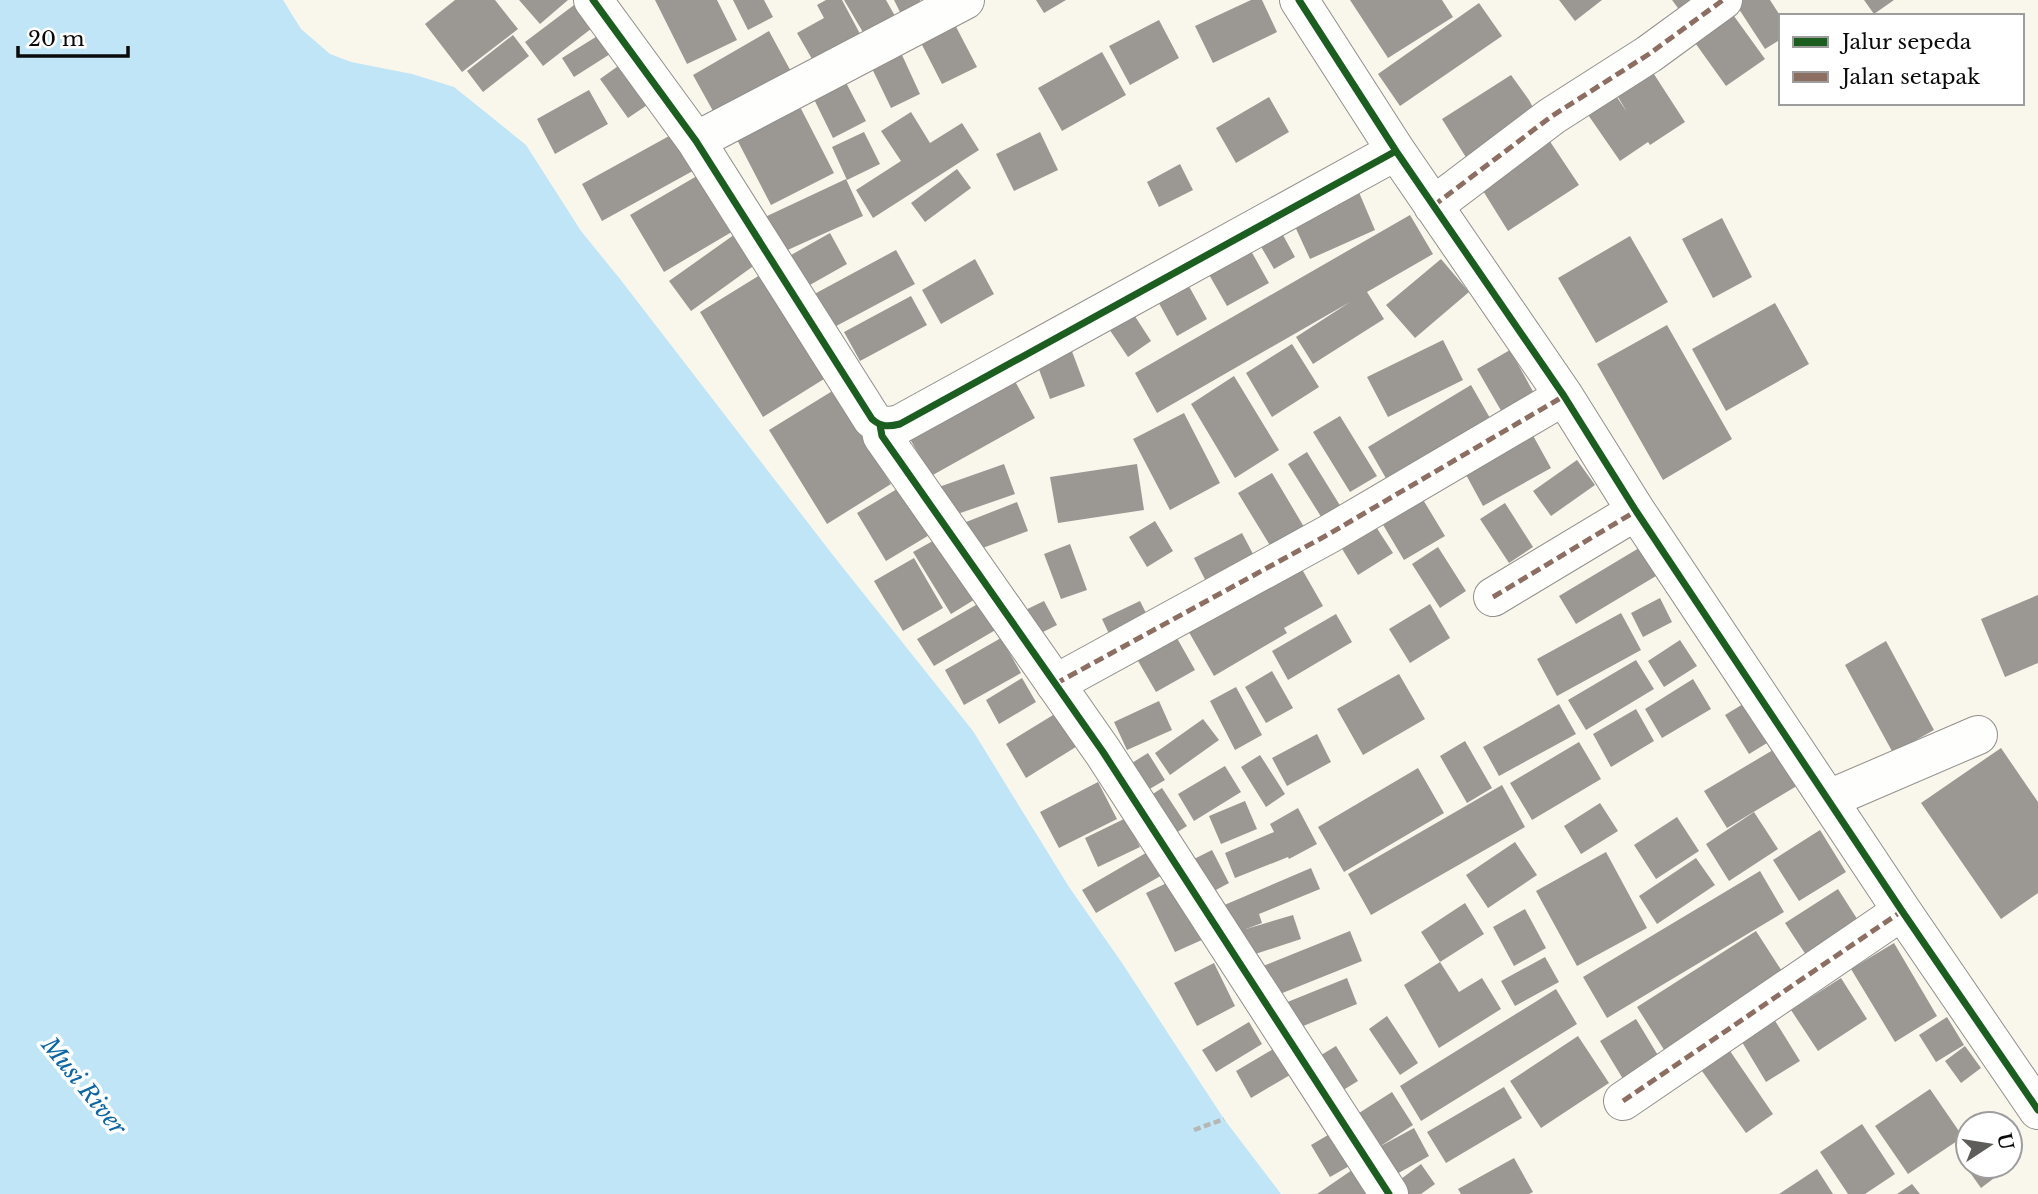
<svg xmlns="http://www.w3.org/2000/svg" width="2038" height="1194" viewBox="0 0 2038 1194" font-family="'Libre Baskerville',serif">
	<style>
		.water { fill: #bfe5f6 }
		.building { fill: #9b9893 }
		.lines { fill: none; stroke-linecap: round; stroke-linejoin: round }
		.minor-casing { stroke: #92908c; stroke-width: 40 }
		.path { stroke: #b7b6b5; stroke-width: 4.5; stroke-dasharray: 7 3.5; stroke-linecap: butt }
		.minor { stroke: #fefefc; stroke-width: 38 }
		.quiet { stroke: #8d6e63; stroke-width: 5; stroke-dasharray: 10 5; stroke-linecap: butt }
		.cycleway-casing { stroke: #fff; stroke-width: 11 }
		.cycleway { stroke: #1b5e20; stroke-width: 7 }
		.labels { text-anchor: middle; stroke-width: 7; stroke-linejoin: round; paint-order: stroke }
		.water-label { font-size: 23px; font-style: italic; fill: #0b66a3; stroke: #fff }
	</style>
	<rect width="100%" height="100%" fill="#f9f6ec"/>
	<path class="water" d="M0,0H283L301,29L330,54L351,62L412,74L454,87L526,145L581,231L620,279L832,554L973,731L1069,887L1122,963L1224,1119L1281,1194H0Z"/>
	<path class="building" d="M455,0H495L518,29L462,72L425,24Z
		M519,0H568L540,24Z
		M655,0H717L737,40L687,64Z
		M733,0H764L773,17L748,30Z
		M826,0H842L866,45L819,71L797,33L824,18L817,5Z
		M844,0H886L895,16L864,34Z
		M894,0H920L925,9L904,20Z
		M1036,0H1066L1044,13Z
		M1251,0H1262L1277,32L1213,63L1195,26Z
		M1350,0H1442L1453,17L1388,58Z
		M1559,0H1602L1575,21Z
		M1672,0H1713L1686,19Z
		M1733,0H1770L1781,17V39L1765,49Z
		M1864,0H1894L1874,14Z
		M578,2L596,25L543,66L525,42Z
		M1479,3L1502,36L1400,106L1378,74Z
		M1726,5L1765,59L1726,86L1688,33Z
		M952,19L977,67L942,84L918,37Z
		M1159,20L1179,58L1130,85L1109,46Z
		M607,30L618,49L574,77L562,58Z
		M769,31L794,77L718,120L693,75Z
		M513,35L529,56L483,92L467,71Z
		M896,42L920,94L891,108L866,56Z
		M1102,52L1126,95L1062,131L1038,88Z
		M628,59L656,99L628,118L600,79Z
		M1650,68L1685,122L1650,145L1648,142L1620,161L1584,109L1612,90L1627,112L1615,92Z
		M841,73L866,121L833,138L809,89Z
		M1511,75L1529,100L1537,115L1467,159L1442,119Z
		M589,90L608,124L555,154L537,119Z
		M795,97L834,173L771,205L732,130Z
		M1269,97L1289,132L1236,163L1216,128Z
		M911,112L930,143L962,123L979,150L873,218L856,190L901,161L881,131Z
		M680,130L700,167L602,221L582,184Z
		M864,132L880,164L847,180L832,147Z
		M1040,132L1058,170L1014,191L996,154Z
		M1549,140L1579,185L1508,231L1480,186Z
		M1180,164L1193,190L1159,207L1147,182Z
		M957,169L971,188L925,222L911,203Z
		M702,173L735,230L664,272L630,215Z
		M846,179L863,216L781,253L765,217Z
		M1358,190L1375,230L1310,259L1292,220Z
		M1410,215L1433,254L1367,292L1384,319L1313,364L1296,337L1350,302L1157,413L1135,373Z
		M1722,218L1752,277L1713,298L1682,239Z
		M1278,226L1295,257L1274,269L1256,238Z
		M738,232L759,262L691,311L669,281Z
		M830,233L847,264L801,290L784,259Z
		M1630,236L1668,302L1596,343L1558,278Z
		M1246,242L1269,283L1227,306L1204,266Z
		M896,250L915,284L825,332L807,298Z
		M975,259L994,294L941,324L922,290Z
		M1441,259L1469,292L1415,338L1386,305Z
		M768,270L832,374L763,417L700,312Z
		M1180,270L1207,319L1177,336L1150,287Z
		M911,296L927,325L860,361L844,332Z
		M1775,303L1809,364L1726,411L1692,349Z
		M1127,304L1151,341L1128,357L1103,320Z
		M1667,325L1732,439L1663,480L1597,364Z
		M1067,338L1085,386L1050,399L1032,351Z
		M1443,340L1463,380L1388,417L1367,377Z
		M1292,344L1319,387L1272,417L1246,373Z
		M1510,350L1535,395L1503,414L1477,369Z
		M1010,372L1035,418L931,476L906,432Z
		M1234,376L1279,450L1235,478L1191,404Z
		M1471,385L1498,432L1395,494L1368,447Z
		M834,390L891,484L827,524L769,430Z
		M1184,413L1220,483L1170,510L1133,439Z
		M1340,416L1377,476L1350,492L1313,432Z
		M1525,421L1551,468L1483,506L1458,460Z
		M1307,452L1344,512L1325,523L1288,464Z
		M1577,460L1595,485L1551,516L1533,491Z
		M1004,464L1015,494L946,518L936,488Z
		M1137,464L1144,510L1058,523L1050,477Z
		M1272,473L1307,532L1274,552L1238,493Z
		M907,483L936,531L886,561L857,513Z
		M1416,488L1445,536L1404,560L1376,513Z
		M1017,502L1028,531L972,552L961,524Z
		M1505,503L1533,547L1509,563L1480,519Z
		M1367,513L1393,553L1358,575L1333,534Z
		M1155,521L1173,551L1147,567L1129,537Z
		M1242,533L1261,569L1213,595L1194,558Z
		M940,537L977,598L951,614L913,552Z
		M1070,544L1087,590L1061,599L1044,554Z
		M1438,547L1466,591L1440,608L1412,564Z
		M1639,548L1656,576L1576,624L1559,596Z
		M1295,557L1323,606L1284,628L1287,633L1214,676L1186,627Z
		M914,558L943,608L903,631L874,581Z
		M2038,595V663L2005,677L1981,619Z
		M988,598L1004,625L934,666L917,639Z
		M1660,598L1672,622L1643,637L1631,613Z
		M1044,601L1057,625L1029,639L1017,614Z
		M1140,601L1149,619L1111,638L1102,619Z
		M1430,604L1450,638L1410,663L1389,629Z
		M1621,613L1641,650L1557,696L1537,659Z
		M1336,614L1352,642L1288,680L1272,651Z
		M1173,631L1195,670L1156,692L1134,654Z
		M1001,638L1021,673L964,705L945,670Z
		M1680,640L1697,666L1664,687L1648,661Z
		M1886,641L1934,730L1893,753L1845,665Z
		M1636,660L1654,689L1586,730L1568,700Z
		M1272,671L1293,708L1266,723L1245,687Z
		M1399,674L1425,719L1363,755L1337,709Z
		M1022,678L1036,702L999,724L986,700Z
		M1693,679L1711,709L1662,738L1645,709Z
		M1236,687L1262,735L1235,750L1210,701Z
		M1159,701L1172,730L1127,750L1114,722Z
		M1748,701L1772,740L1749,754L1725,715Z
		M1559,704L1576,734L1499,776L1483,747Z
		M1636,709L1654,741L1611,767L1593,734Z
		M1058,712L1079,745L1026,778L1006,744Z
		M1203,719L1219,740L1170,775L1155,753Z
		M1317,734L1331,762L1287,786L1272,758Z
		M1465,741L1492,788L1467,803L1440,756Z
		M1579,742L1601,779L1532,820L1510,783Z
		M1778,747L1800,784L1727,828L1704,791Z
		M2001,748L2038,802V893L2001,919L1921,803Z
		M1148,753L1165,780L1136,797L1119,771Z
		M1260,755L1285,794L1266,807L1241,767Z
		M1225,766L1241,792L1194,821L1178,794Z
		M1418,768L1444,813L1344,872L1318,827Z
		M1098,782L1117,819L1059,848L1040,812Z
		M1502,785L1525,827L1371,915L1348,874Z
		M1162,788L1187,826L1168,838L1145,799Z
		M1245,801L1257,829L1221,844L1209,816Z
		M1600,803L1618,831L1581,854L1564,826Z
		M1298,808L1317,844L1289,859L1288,857L1235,878L1225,853L1274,832L1270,824Z
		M1754,812L1778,849L1729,881L1706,844Z
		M1677,817L1699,851L1656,879L1634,845Z
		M1126,818L1140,847L1098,867L1085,838Z
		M1820,830L1846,872L1799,901L1773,860Z
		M1515,842L1537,875L1488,908L1466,875Z
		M1151,850L1164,874L1096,913L1082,890Z
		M1212,850L1229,883L1199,899L1182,865Z
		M1606,852L1647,928L1577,966L1536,891Z
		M1696,858L1715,885L1657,924L1639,896Z
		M1311,868L1320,889L1259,914L1262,923L1246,929L1293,915L1301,939L1243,958L1222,906Z
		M1760,871L1784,912L1607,1018L1583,977Z
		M1175,879L1204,939L1175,952L1146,893Z
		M1838,889L1861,925L1808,958L1785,923Z
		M1465,903L1484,934L1440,962L1421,932Z
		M1525,909L1546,948L1514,966L1493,927Z
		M1350,931L1362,961L1275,996L1263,966Z
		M1756,931L1787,979L1668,1056L1637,1007Z
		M1894,943L1937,1016L1895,1042L1851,969Z
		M1545,957L1559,982L1515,1006L1501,981Z
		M1440,962L1459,992L1482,978L1501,1009L1439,1048L1404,985Z
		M1214,963L1235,1006L1197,1026L1174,983Z
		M1347,978L1357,1004L1291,1031L1280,1005Z
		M1841,978L1867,1019L1818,1051L1791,1010Z
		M1556,989L1577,1024L1421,1121L1400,1086Z
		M1769,1011L1800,1061L1766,1082L1736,1032Z
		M1387,1016L1418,1063L1400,1075L1369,1029Z
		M1947,1017L1964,1045L1936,1062L1919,1035Z
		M1636,1019L1659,1057L1623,1079L1600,1041Z
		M1249,1022L1262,1044L1216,1072L1202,1050Z
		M1578,1036L1609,1083L1541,1128L1510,1081Z
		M1336,1046L1358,1081L1335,1095L1313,1060Z
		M1965,1046L1981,1068L1961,1083L1945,1061Z
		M1275,1048L1290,1075L1251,1098L1236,1071Z
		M1730,1051L1773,1114L1746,1133L1702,1071Z
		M1504,1087L1522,1118L1446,1163L1427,1132Z
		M1930,1089L1963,1137L1908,1174L1875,1126Z
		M1392,1092L1413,1125L1379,1147L1414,1128L1429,1156L1386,1180L1348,1120Z
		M1862,1124L1895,1174L1865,1194H1848L1820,1152Z
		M1340,1128L1358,1161L1330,1177L1311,1145Z
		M2010,1149L2018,1160L1981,1188L1959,1157L1968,1151V1166H2010Z
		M1514,1158L1533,1192L1529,1194H1461L1458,1189Z
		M1421,1164L1435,1184L1421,1194H1394L1389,1188Z
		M1358,1166L1377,1194H1317Z
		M1817,1169L1833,1194H1779Z
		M1912,1184L1920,1194H1897Z"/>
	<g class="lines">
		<g class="minor-casing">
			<path id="minor" d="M593,0L696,141L872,419C881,427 888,427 900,424L1396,151
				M1299,0L1396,151L1564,396L1636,511L1902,911L2038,1110
				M696,141L965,0
				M1433,206L1552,116L1649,54L1723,0
				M880,425L882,436L901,463L1103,752L1389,1194
				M1493,597L1636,511
				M1055,684L1329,534L1564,396
				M1829,799L1978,735
				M1623,1101L1902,911"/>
		</g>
		<path class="path" d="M1194,1130L1224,1119"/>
		<use href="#minor" class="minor"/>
		<path class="quiet" d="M1433,206L1552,116L1649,54L1723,0
			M1493,597L1636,511
			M1055,684L1329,534L1564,396
			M1623,1101L1902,911"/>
		<g class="cycleway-casing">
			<path id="cycleway" d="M593,0L696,141L872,419C881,427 888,427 900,424L1396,151
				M1299,0L1396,151L1564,396L1636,511L1902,911L2038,1110
				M880,425L882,436L901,463L1103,752L1389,1194"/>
		</g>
		<use href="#cycleway" class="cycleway"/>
	</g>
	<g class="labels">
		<g class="water-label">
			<text transform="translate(84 1086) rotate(51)" y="8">Musi River</text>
		</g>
	</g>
	<rect x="1779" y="14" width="245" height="91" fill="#ffffff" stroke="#9d9d9d" stroke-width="2"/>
	<rect x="1793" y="37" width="35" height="10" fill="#1b5e20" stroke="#9d9d9d" stroke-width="2"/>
	<text x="1842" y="49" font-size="21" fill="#0a0a0a">Jalur sepeda</text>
	<rect x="1793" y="72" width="35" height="10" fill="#8d6e63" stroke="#9d9d9d" stroke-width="2"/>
	<text x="1842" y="84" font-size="21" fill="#0a0a0a">Jalan setapak</text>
	<g transform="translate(1989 1145) rotate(78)"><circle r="33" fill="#ffffff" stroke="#9d9d9d" stroke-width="2"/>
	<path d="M0-5L12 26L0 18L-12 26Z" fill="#5e5d59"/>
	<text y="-10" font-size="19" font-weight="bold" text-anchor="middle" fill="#0a0a0a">U</text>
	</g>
	<path d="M18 46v10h110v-10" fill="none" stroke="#0a0a0a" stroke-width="3.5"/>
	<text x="28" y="46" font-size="21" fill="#0a0a0a" stroke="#ffffff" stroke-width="5" paint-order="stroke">20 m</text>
</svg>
